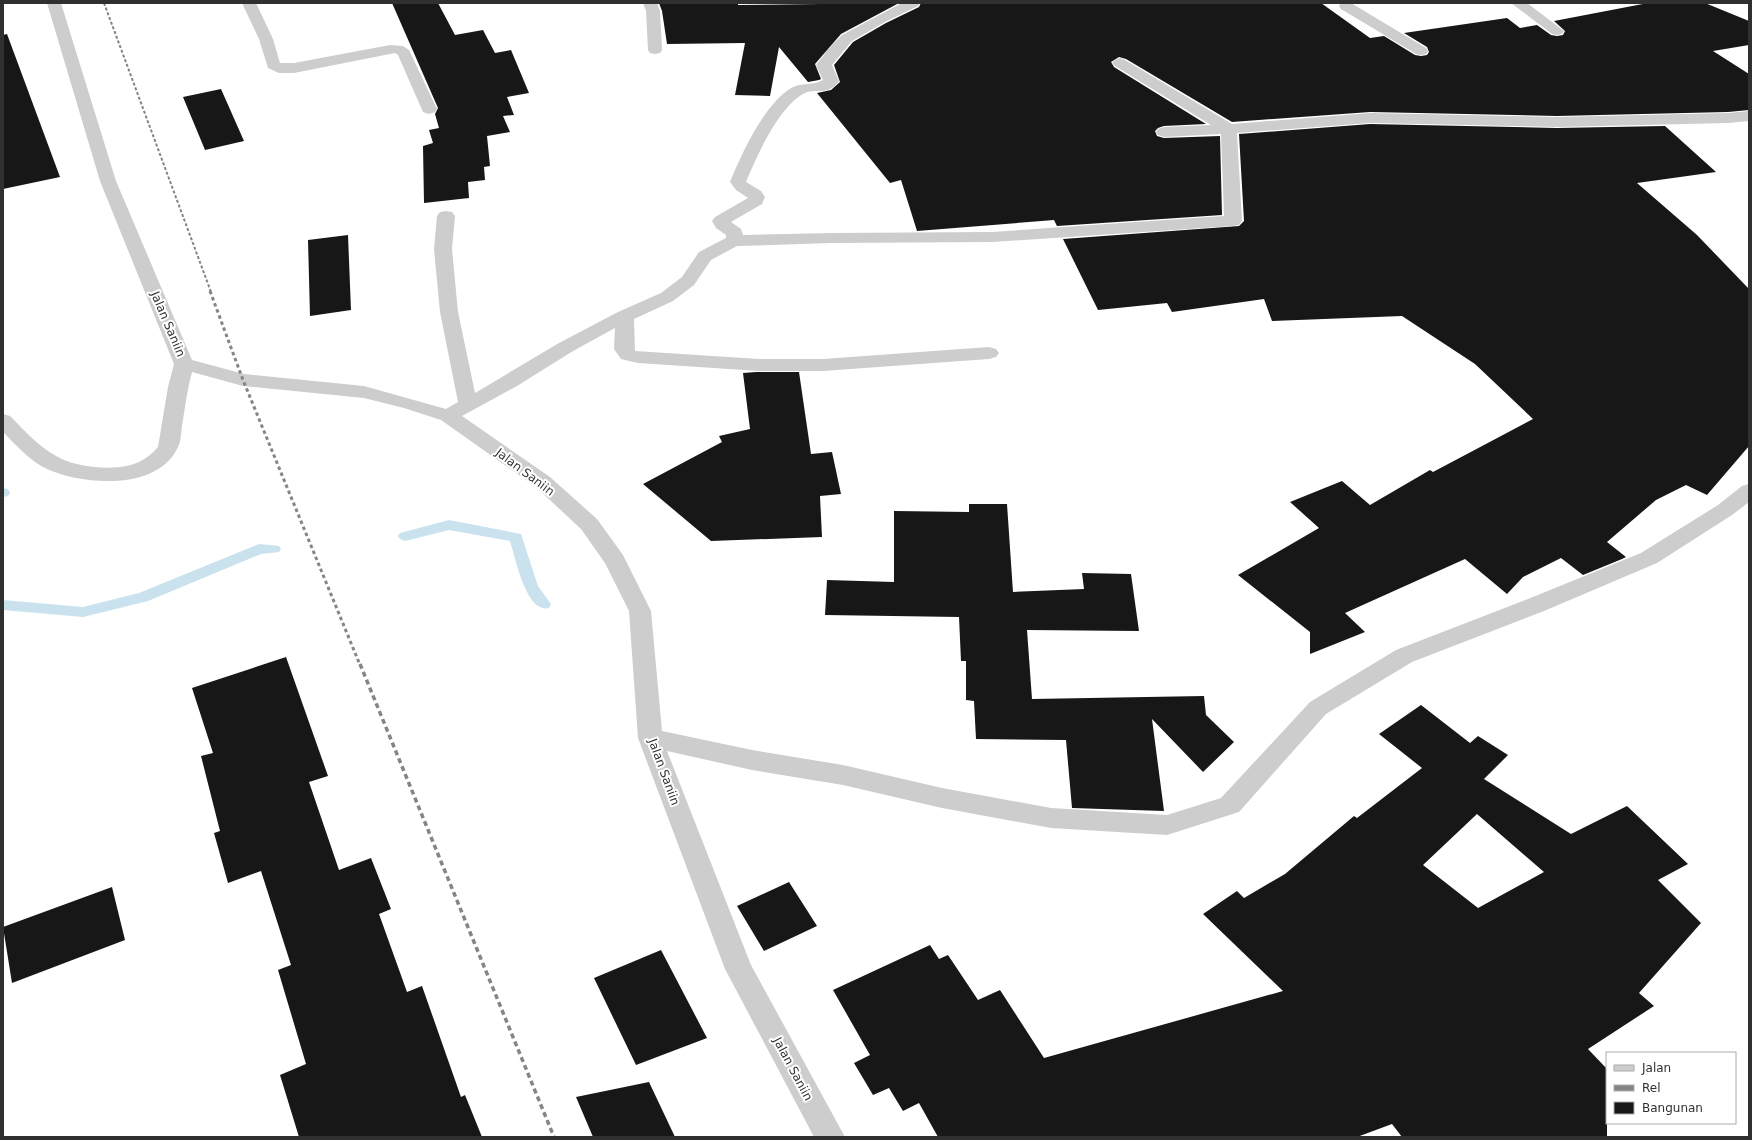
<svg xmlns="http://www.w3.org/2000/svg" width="1752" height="1140" viewBox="0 0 1752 1140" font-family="'DejaVu Sans',sans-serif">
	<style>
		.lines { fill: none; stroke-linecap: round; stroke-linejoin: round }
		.stream { fill: #c9e2ee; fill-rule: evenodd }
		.building { fill: #171717; fill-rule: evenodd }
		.street { fill: #cdcdcd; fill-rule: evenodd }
		.rail-far2 { stroke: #858585; stroke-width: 2; stroke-dasharray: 3 2; stroke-linecap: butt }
		.rail-far1 { stroke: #858585; stroke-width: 3; stroke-dasharray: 3.5 3; stroke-linecap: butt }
		.rail { stroke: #858585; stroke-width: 3.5; stroke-dasharray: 5 3.5; stroke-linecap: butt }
		.labels { text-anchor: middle; stroke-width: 4; stroke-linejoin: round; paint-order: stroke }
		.street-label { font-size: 12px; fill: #303030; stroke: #fff }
	</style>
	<rect width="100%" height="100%" fill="#fff"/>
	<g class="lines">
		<path class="stream" d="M3,488L8,489L10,493L8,496L3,497Z
			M449,520L521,534L538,586L551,604L549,608C526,614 515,556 510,541L449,530L405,541L400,539L398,536L400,533Z
			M259,544L279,546L281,549L279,552L261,554L148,601L83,617L3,610V600L83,607L139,593Z"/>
	</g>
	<path class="building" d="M392,3H438L455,35L483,30L495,53L511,50L529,93L507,97L514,115L503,116L510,132L487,136L490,166L484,167L485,180L468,182L469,198L424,203L423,146L433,143L429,130L439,128L435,114L438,108Z
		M659,3H738V5L899,3L841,34L815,64L821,79L819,80L808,82L779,47L770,96L735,95L745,43L667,44L662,11Z
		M921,3H1321L1370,38L1384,36L1415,55L1421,56L1427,55L1429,52L1427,47L1404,33L1507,18L1520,28L1537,25L1551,35L1557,36L1563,35L1565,31L1554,21L1648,3H1705L1749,21V45L1713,51L1749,74V110L1728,112L1557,116L1370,112L1232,122L1126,59L1119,57L1111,62L1114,67L1206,124L1164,126L1158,128L1155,131L1157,136L1164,138L1220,136L1222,215L1057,226L1054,220L917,231L901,180L890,183L817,93L831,90L840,82L834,65L853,42L886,23L919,7Z
		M7,34L60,177L3,189V35Z
		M221,89L244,141L205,150L183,97Z
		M1370,124L1557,128L1665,126L1716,172L1637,183L1697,235L1749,289V446L1707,495L1686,485L1656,500L1607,542L1626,557L1622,559L1583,575L1561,558L1523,577L1507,594L1465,559L1345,613L1365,632L1310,654V632L1238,575L1319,528L1290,502L1342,481L1370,505L1430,470L1433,472L1533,419L1475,364L1402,316L1272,321L1264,299L1172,312L1167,303L1098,310L1063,239L1239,226L1244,221L1239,134Z
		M348,235L351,310L310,316L308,240Z
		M756,372H799L811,454L832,452L841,494L820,496L822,537L711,541L643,484L722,442L719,436L750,429L743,373Z
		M969,504H1007L1013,592L1084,589L1082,573L1131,574L1139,631L1027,630L1032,699L1204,696L1206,715L1234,742L1203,772L1152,719L1164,811L1072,808L1066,740L976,739L974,701L966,700V661H961L959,617L825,615L827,580L894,582V511L969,512Z
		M286,657L328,776L309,782L339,870L371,858L391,909L379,914L407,992L422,986L461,1097L465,1095L482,1137H299L280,1075L306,1064L278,970L291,965L261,871L228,883L214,833L220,831L201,756L213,753L192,688Z
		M1421,705L1470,743L1478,736L1508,755L1484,779L1571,834L1627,806L1688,864L1658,880L1701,923L1639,993L1654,1006L1588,1049L1607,1069V1137H1402L1392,1124L1357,1137H938L919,1103L903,1111L889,1088L873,1095L854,1063L870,1055L833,990L930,945L939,959L948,955L978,1000L1000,990L1044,1058L1283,991L1203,914L1237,891L1244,898L1285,874L1354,816L1357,818L1422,768L1379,734ZM1477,814L1544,872L1478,908L1423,865Z
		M789,882L817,926L764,951L737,906Z
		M112,887L125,940L12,983L3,927Z
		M661,950L707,1038L636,1065L594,978Z
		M649,1082L675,1137H593L576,1097Z"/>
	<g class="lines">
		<path class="street" d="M47,3H61L116,181L192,360L244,374L364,386L446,409L458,402L440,312L434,249L437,216L440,212L446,211L452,212L455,216L452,249L458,312L475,393L559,343L618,312L661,293L682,277L699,252L726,238V235L716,228L712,221L715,217L748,198L736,190L730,182C742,153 764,105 791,88C801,82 814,86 823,80L816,65L830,47L842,35L902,3H920L918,6L885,22L852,41L832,65L839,81C828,97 815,87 803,94C778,108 757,156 746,182L761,191L765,197L762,204L731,222L741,229L743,235L832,233L992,232L1224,216L1221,134L1164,137L1158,135L1156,132L1158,129L1164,127L1211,125L1115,66L1112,63L1115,60L1120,58L1125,60L1232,124L1370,113L1557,117L1728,113L1749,111V121L1728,123L1557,127L1370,123L1237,133L1242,221L1239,225L1233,226L992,242L832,243L737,246L711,260L694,285L673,301L634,319L635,351L759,359H823L989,347L996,349L999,353L996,357L989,359L823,371H759L638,363L621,359L614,349L615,328L573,351L517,386L462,416L550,477L597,519L623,555L651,611L662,731L752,750L843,765L942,788L1051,808L1167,815L1221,798L1310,702L1396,650L1528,599L1641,553L1718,505L1742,486L1749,484V502L1732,515L1657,563L1544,611L1412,662L1326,714L1239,812L1167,835L1051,828L942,808L843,785L752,770L667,751L751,965L845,1137H814L725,969L638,738L629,611L605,563L581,529L536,487L441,420L404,408L364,398L243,386L192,372C187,390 185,408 182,426C181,433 181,443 177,449C156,491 82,485 47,469C30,461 16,445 3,432V414L10,416C24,430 38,446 56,456C76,468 118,472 139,462C147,458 153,453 158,447L168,387L174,364L100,181Z
			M242,3H256L273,39L280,63H294L390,45L403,46L409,50L437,109L435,112L429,114L423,112L398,55L395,53L294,73H279L268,68L259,39Z
			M643,3H657L660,11L662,50L660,53L655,54L650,53L648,50L646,11Z
			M1341,3H1351L1426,48L1428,51L1426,54L1421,55L1416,54L1341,9L1339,6Z
			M1511,3H1527L1564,31L1562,34L1557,35L1552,34Z"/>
		<path class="rail-far2" d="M104,3L211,292"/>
		<path class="rail-far1" d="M210,291L243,380L360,665"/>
		<path class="rail" d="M360,664L554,1137"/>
	</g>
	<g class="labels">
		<g class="street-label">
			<text transform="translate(168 324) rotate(67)" y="4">Jalan Saniin</text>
			<text transform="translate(525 472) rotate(37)" y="4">Jalan Saniin</text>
			<text transform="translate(664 772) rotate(70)" y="4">Jalan Saniin</text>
			<text transform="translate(793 1069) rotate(62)" y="4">Jalan Saniin</text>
		</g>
	</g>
	<rect width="1752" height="1140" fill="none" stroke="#303030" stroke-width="8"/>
	<rect x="1606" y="1052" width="130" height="72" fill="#ffffff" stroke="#acacac"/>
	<rect x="1614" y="1065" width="20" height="6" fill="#cdcdcd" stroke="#acacac"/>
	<text x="1642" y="1072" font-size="12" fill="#303030">Jalan</text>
	<rect x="1614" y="1085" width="20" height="6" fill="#858585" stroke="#acacac"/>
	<text x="1642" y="1092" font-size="12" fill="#303030">Rel</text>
	<rect x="1614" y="1102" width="20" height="12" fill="#171717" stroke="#acacac"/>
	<text x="1642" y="1112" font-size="12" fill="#303030">Bangunan</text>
</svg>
